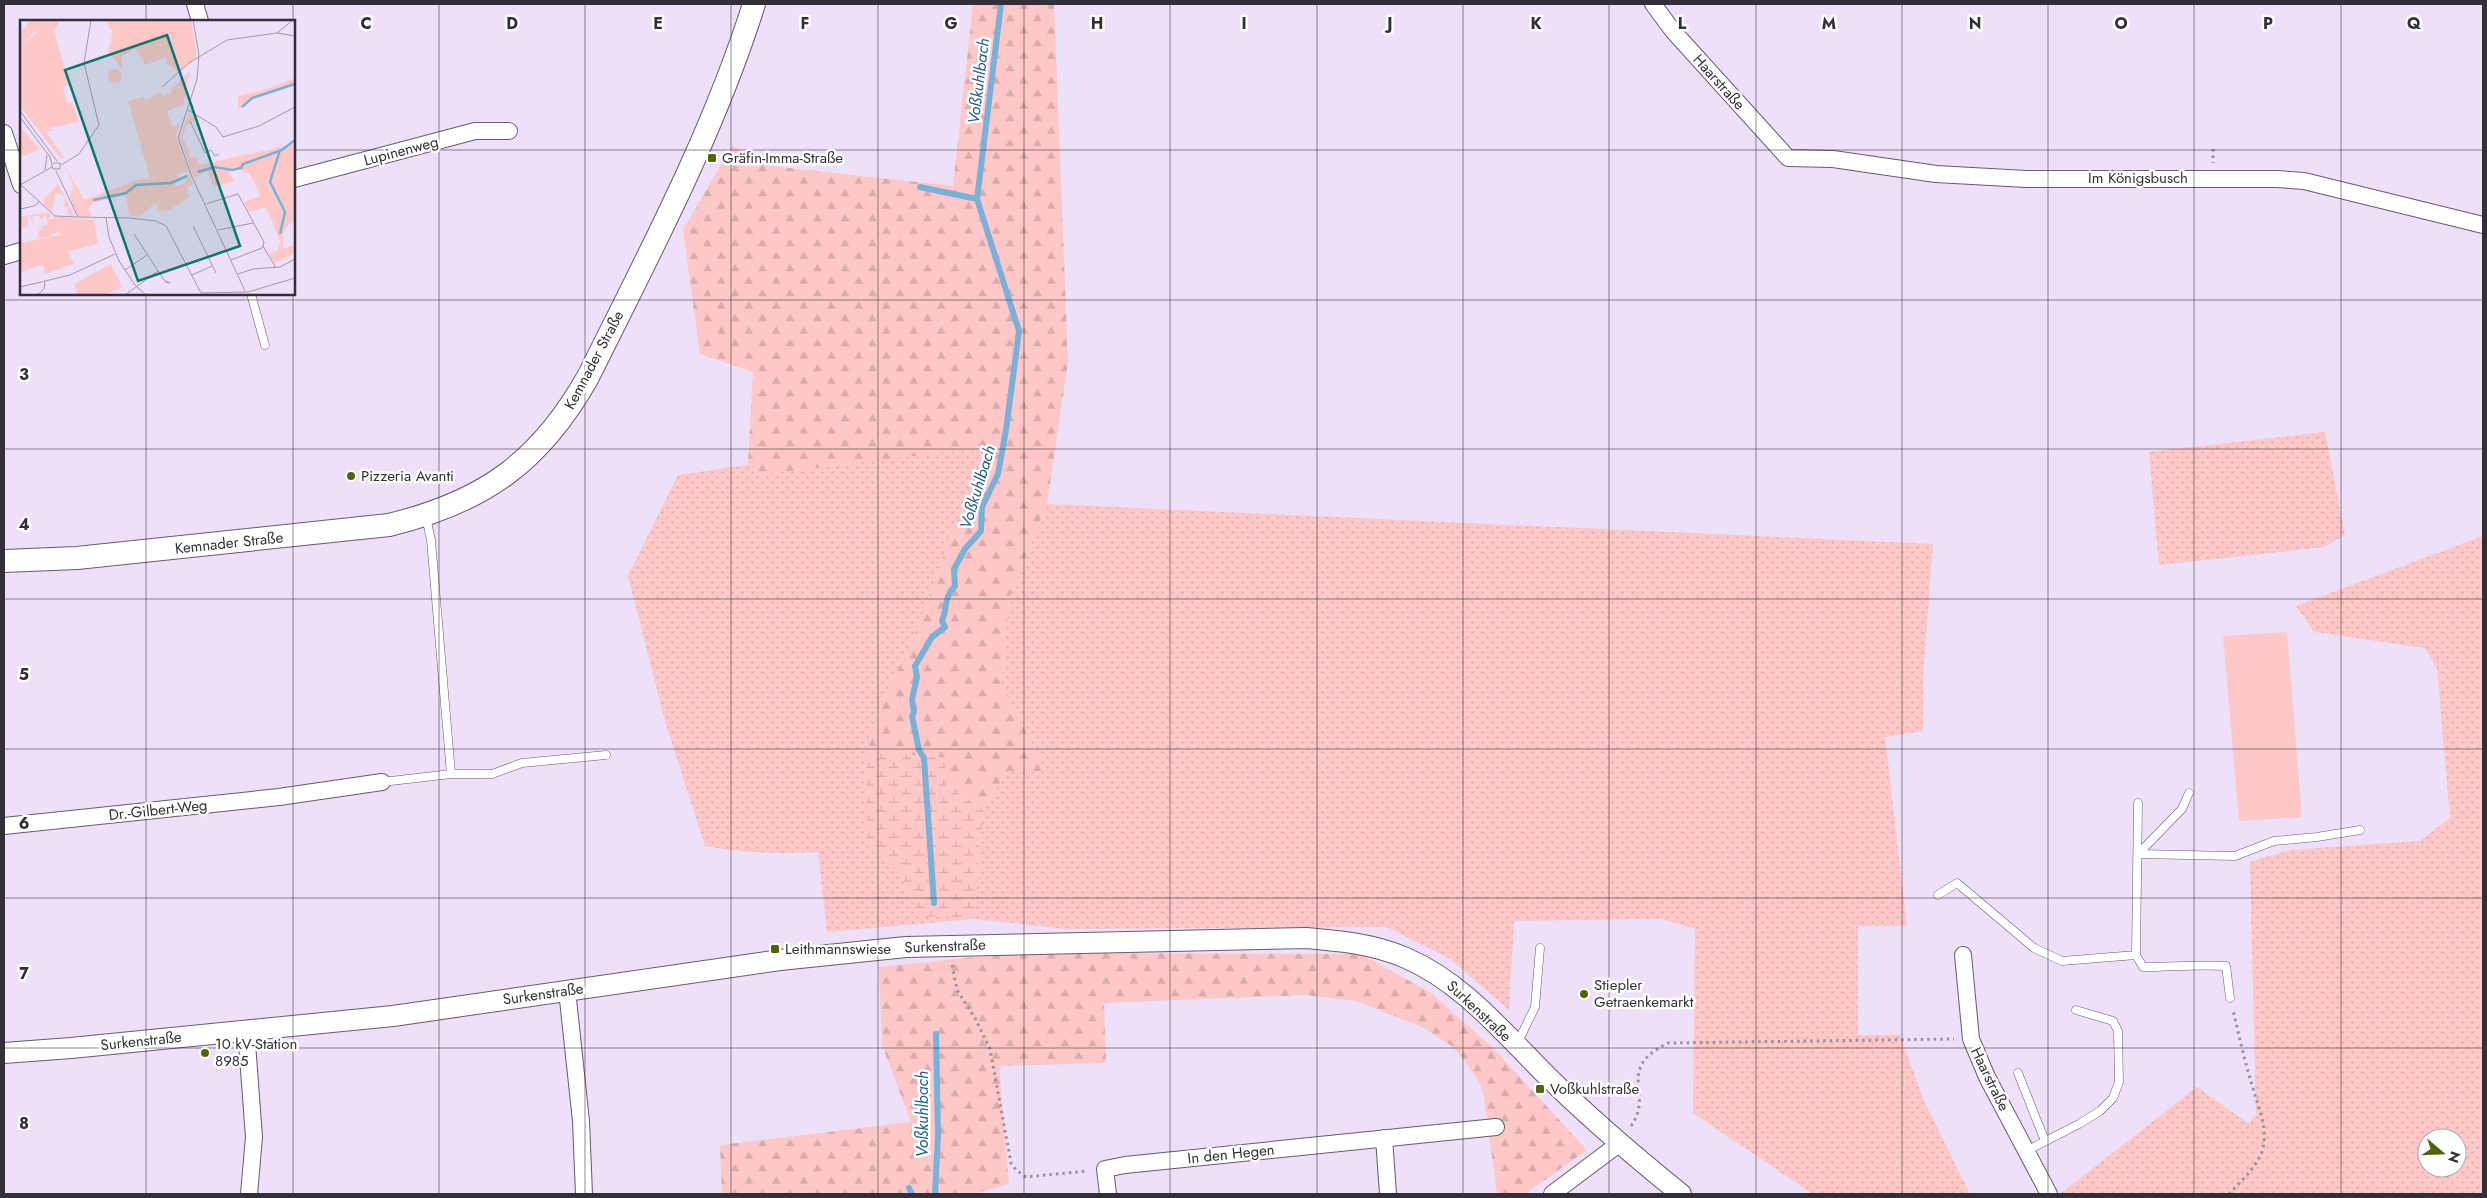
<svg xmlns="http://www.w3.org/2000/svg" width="2487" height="1198" viewBox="0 0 2487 1198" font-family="Jost,sans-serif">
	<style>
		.grass { fill: url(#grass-dots); fill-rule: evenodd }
		.forest { fill: url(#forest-firs) }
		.wetland { fill: url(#wetland-marsh) }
		.park { fill: #fdc8c7 }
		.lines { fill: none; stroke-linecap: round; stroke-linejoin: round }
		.stream { stroke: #7ab1d9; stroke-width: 6 }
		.service-casing { stroke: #665b6f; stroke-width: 9 }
		.minor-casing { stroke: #665b6f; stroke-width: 18 }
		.tertiary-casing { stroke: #665b6f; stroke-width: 22 }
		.secondary-casing { stroke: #665b6f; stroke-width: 24 }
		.path { stroke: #9a90a2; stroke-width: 3; stroke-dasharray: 2.5 4; stroke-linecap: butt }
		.service { stroke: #fff; stroke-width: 8 }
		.minor { stroke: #fff; stroke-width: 16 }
		.tertiary { stroke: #fff; stroke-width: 20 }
		.secondary { stroke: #fff; stroke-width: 22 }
		.grid { fill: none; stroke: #332e37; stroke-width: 1; stroke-opacity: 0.55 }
		.poi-dot { fill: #50640e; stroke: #fff; stroke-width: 2 }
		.labels { text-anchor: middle; stroke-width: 5; stroke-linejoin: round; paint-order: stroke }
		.street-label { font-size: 15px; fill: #332e37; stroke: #fff }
		.poi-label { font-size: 15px; fill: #332e37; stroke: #fff; text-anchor: start }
		.water-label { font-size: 16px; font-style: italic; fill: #1e5d84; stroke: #fff }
		.inset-river { fill: none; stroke: #7ab1d9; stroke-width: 2.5 }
		.inset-road { fill: none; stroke: #a399ab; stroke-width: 1 }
		.view { fill: #0f766e; fill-opacity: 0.15; stroke: #0f766e; stroke-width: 2.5 }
		.inset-edge { fill: none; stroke: #332e37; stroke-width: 2.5 }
		.grid-label { font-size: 16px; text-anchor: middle; font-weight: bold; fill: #332e37; stroke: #fff; stroke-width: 5; stroke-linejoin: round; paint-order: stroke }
	</style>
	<defs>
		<pattern id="grass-dots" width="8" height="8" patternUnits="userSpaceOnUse" patternTransform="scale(1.25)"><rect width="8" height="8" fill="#fdc8c7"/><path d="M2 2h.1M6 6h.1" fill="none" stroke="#d9acac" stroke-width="1.8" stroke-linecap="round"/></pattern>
		<pattern id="forest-firs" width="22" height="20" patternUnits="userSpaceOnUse" patternTransform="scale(1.25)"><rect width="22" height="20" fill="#fdc8c7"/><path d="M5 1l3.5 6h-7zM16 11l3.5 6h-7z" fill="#d9acac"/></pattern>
		<pattern id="wetland-marsh" width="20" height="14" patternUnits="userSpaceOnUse" patternTransform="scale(1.25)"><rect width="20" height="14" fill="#fdc8c7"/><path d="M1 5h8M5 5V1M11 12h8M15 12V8" fill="none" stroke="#d9acac"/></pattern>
	</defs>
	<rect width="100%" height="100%" fill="#ede0f8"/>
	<path class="grass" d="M2325,432L2345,535L2324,547L2159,565L2149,452Z
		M991,446L953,530L917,629L882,703L866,751L868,848L901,874L916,909L974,919L983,809L1007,771H1046L1002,685L1009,599L1047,504L1933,544L1923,676V731L1885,737L1907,926H1858V1035H1900L1924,1101L1970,1194H1813L1693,1113L1695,929L1662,919L1514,921L1509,1010L1450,959L1387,927L1066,929L974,919L827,932L818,852C779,854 743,853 705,846L665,721L628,576L678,475L748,465L756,475Z
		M2483,536V1194H2060L2197,1087L2249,1124L2256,1114L2250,862L2290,850L2420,841L2450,818L2437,668L2425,648L2314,632L2296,606ZM2427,1138H2457V1168H2427Z"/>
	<path class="forest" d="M973,4H1054L1068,362L1047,504L1009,599L1002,685L1046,771H1007L983,809L946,786L945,758L866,751L882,703L917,629L953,530L991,447L756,475L748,465L753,372L700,354L683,230L732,146L780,167L953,186Z
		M1013,953L1361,954L1431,993L1492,1047L1587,1150L1525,1194H1497L1484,1097L1480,1083L1465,1061L1453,1047L1422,1027L1356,1001L1306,995L1104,1003L1106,1063L999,1066L1009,1184L973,1194H722L720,1145L911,1122L882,1045L879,967Z"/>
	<path class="wetland" d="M866,751L945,758L946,786L983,809L974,919L926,916L916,909L901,874L868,848Z"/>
	<path class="park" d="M2287,632L2302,817L2239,821L2223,636Z"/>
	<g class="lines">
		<path class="stream" d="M920,187L977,199
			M934,903L924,758L919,750L912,716L914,712L912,699L917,677L915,666L932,637L945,627L942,621C948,607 943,598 955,586L954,569L965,549L981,531L982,507L998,474L1006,430L1019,331L977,199L1001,4
			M909,1188L912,1194
			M935,1194L938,1135L936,1034"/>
		<g class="service-casing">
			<path id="service" d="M251,294L265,345
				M426,517L431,540L451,774
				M382,782L451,774H492L522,763L606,755
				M2189,793L2182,809L2138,854L2235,856L2274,841L2317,837L2360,830
				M1938,895L1957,883L2034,948L2062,961L2136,955L2138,803
				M2136,955L2143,967C2171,967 2199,964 2226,966L2230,998
				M1517,1044L1535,1007L1540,948
				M2018,1073L2045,1141
				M2026,1151L2079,1124L2100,1111L2113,1098L2119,1082L2118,1031L2113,1021L2076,1010"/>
		</g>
		<g class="minor-casing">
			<path id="minor" d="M195,4L200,21
				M1653,4L1673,31L1788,158L1833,159L1936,174L2026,179H2277L2304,181L2483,225
				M4,133L21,185
				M294,179L475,131H509
				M4,256L21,251
				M4,826L279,797L382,782
				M1963,955L1971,1039L1987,1077L2049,1194
				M567,990L581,1121L584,1194
				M246,1030L254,1137L249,1194
				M1384,1138L1388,1194
				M1108,1194L1105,1169L1125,1165L1496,1127
				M1552,1194L1620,1143"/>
		</g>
		<g class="tertiary-casing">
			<path id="tertiary" d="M4,1053L71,1048L393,1016L780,960L906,947L1306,938C1341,941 1374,944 1406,958C1462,982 1503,1032 1545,1074C1588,1117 1634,1156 1681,1194"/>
		</g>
		<g class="secondary-casing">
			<path id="secondary" d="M4,561L77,558L389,525C484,502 540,462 588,377C649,254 713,134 754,4"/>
		</g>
		<path class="path" d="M2213,149V163
			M952,965L957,990L975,1018L990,1049L1011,1163L1016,1170L1026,1177L1087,1171
			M1631,1126C1655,1092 1614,1070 1668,1043L1954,1039
			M2229,1194C2241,1181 2259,1165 2263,1148C2268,1127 2258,1108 2253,1088C2245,1063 2239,1036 2233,1010"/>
		<use href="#service" class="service"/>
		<use href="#minor" class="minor"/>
		<use href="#tertiary" class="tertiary"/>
		<use href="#secondary" class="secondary"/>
	</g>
	<path class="grid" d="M146,4V21M293,4V21M439,4V1194M585,4V1194M731,4V1194M878,4V1194M1024,4V1194M1170,4V1194M1317,4V1194M1463,4V1194M1609,4V1194M1756,4V1194M1902,4V1194M2048,4V1194M2194,4V1194M2341,4V1194M4,150H21M294,150H2483M146,294V1194M293,294V1194M4,300H2483M4,449H2483M4,599H2483M4,749H2483M4,898H2483M4,1048H2483"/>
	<g class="poi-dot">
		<rect x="707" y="153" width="10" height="10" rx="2.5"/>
		<circle cx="351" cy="476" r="5"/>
		<rect x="770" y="944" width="10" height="10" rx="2.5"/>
		<circle cx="1584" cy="994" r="5"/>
		<circle cx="205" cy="1053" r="5"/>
		<rect x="1535" y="1084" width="10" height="10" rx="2.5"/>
	</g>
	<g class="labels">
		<g class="street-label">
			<text transform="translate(1719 82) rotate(48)" y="5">Haarstraße</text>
			<text transform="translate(401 151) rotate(-15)" y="5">Lupinenweg</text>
			<text x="2138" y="183">Im Königsbusch</text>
			<text transform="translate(594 360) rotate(-62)" y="5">Kemnader Straße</text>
			<text transform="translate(229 543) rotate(-6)" y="5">Kemnader Straße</text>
			<text transform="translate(158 810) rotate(-6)" y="5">Dr.-Gilbert-Weg</text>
			<text transform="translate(945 946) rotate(-2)" y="5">Surkenstraße</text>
			<text transform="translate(543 994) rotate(-8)" y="5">Surkenstraße</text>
			<text transform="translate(1479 1011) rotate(43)" y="5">Surkenstraße</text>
			<text transform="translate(141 1041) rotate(-6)" y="5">Surkenstraße</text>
			<text transform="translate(1990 1079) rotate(64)" y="5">Haarstraße</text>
			<text transform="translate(1231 1154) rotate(-6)" y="5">In den Hegen</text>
		</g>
		<g class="poi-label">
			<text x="722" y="163">Gräfin-Imma-Straße</text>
			<text x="361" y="481">Pizzeria Avanti</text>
			<text x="785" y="954">Leithmannswiese</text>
			<text x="1594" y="990">Stiepler<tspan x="1594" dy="17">Getraenkemarkt</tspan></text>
			<text x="215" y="1049">10 kV-Station<tspan x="215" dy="17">8985</tspan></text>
			<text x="1550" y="1094">Voßkuhlstraße</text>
		</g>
		<g class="water-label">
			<text transform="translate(978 81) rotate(-83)" y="6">Voßkuhlbach</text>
			<text transform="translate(977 487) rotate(-73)" y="6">Voßkuhlbach</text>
			<text transform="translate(922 1114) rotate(-90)" y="6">Voßkuhlbach</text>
		</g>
	</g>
	<g transform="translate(20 20)">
		<rect width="275" height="275" fill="#ede0f8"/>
		<path d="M88,0H171L177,37L159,52L146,43L147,37L125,45L116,29L102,36V49L88,32L93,11L89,8ZM20,9L28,17L34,10L49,64L43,67L47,83H53L59,102L25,109L0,77V28ZM88 56a7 7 0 1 1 14 0a7 7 0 1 1-14 0ZM170,51L163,85L147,91L152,106L160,104L156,116L173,164L167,167L169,177L148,191L139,190L127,164L156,166L165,163L168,152L158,154L153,150L147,156L130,158L108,81L124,77L126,80L141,72L142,76L151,73L150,70ZM275,58V64L231,80L218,90V76L245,70ZM0,107L10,118L19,129L4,136L0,133ZM246,159L264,197L253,203L235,164ZM53,168L66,197H58L56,193L50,176ZM28,192L31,196L28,199L36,198L39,211L31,216H23L21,206L28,205L26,195L20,200L19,195L12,197L14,206L10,196L7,197L8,207L3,208L0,203V197ZM274,225L275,233L254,243L252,239L263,229ZM91,244L102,267L85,275H55L58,272L54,264Z" fill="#fdc8c7"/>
		<path d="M11,0H38L39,4L28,17L23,16L19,10L14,12L0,28V13ZM0,77L25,109H34L26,112L44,138L41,139L0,86ZM169,93L177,99L166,105L163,117L171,138L176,136L179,145L275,124V201L267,206L263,213V229L252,239L249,234L258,230L260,221L253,203L264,197L247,159L235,164L230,154L218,149L209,151L214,161L194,167L187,151L174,158L159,118ZM45,146L64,180L117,160L147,156L153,150L158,154L156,166L127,164L136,183L118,197L109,195L106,175L73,183L69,187L71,196L66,197ZM38,164L45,177L54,196L47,194L48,188L44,187L45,179L41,174L35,173L32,192L24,184L23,181ZM241,176L246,187L229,192L224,182Z" fill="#fdc8c7"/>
		<path d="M34,196L74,200L78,224L48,231L57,251L53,244L25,254L23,245L0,252V223L30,217L17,218L19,210L29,208L31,217L40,215Z" fill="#fdc8c7"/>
		<path class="inset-river" d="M222,87L232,78L275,64M178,152L194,147L212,150L221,148L223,144L262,130L275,120M73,180L106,173L116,165L151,163L167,156M260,214L265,192L250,162L260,130"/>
		<path class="inset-road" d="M173,0L179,35L177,59L158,118L172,157L225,271M257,13L273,0M142,67L169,43L207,20L257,13L275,16M168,90L196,107L203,117L239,106L275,87M0,91L37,141M0,97L30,137L33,149H40V143H33M170,101L185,133L191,130L195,136L199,134M41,145L59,134L79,105L64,43L71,0M25,150L27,135M36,151L58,197L110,198L136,201L146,206L181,273L228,272L275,258M0,164L35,196L58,197M0,165L32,147M186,184L218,174L244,222L242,228L211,240M0,189L14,186L19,182M86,198L89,217L99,241L115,265L126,275M173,206L196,253M198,210L233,203M114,214L144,260L150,263L145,262M243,226L256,248M105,250L127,235M218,254L233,249L260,247L275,239M172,255L192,246M0,267L50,255L95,234M17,275L24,269L25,262M105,275L138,251"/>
		<path class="view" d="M147,15L220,226L118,261L45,50Z"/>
		<rect width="275" height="275" class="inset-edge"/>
	</g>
	<g class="grid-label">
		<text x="366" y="29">C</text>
		<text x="512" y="29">D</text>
		<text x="658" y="29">E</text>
		<text x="805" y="29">F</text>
		<text x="951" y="29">G</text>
		<text x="1097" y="29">H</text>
		<text x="1244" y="29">I</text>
		<text x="1390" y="29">J</text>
		<text x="1536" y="29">K</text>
		<text x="1682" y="29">L</text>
		<text x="1829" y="29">M</text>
		<text x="1975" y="29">N</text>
		<text x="2121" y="29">O</text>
		<text x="2268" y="29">P</text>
		<text x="2414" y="29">Q</text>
		<text x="24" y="380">3</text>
		<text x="24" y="530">4</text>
		<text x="24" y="680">5</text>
		<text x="24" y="829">6</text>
		<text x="24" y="979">7</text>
		<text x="24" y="1129">8</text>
	</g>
	<rect width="2487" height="1198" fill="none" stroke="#332e37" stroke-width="10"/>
	<g transform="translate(2442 1153) rotate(109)"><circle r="24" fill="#ffffff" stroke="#adabaf"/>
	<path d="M0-4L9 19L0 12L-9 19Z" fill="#50640e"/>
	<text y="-8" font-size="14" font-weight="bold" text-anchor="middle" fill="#332e37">N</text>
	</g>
</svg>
